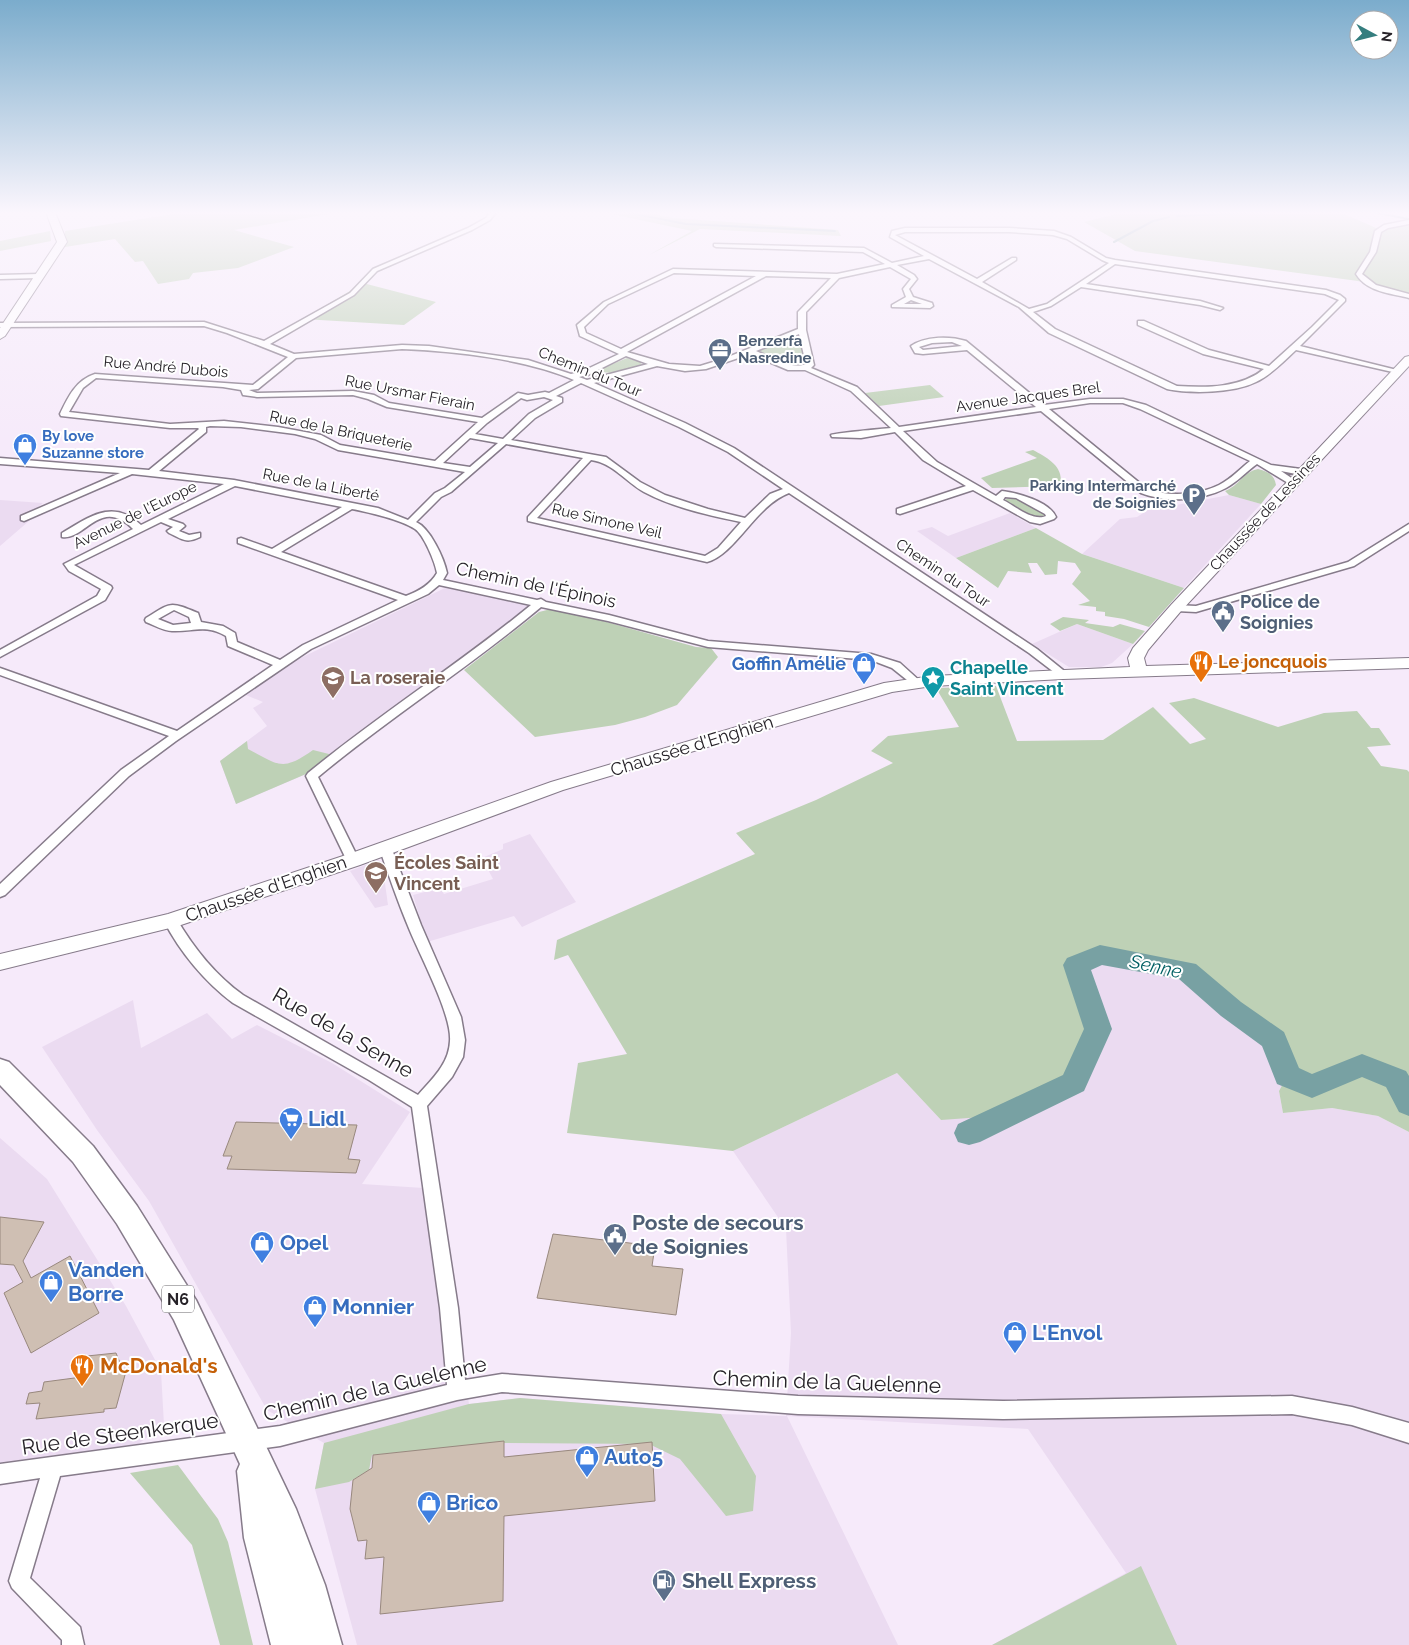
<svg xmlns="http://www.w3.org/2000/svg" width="1409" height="1645" viewBox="0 0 1409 1645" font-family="Raleway,sans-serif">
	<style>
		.built { fill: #ebdbf1 }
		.green { fill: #bed1b6 }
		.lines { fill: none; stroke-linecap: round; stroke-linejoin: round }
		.stream { stroke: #78a1a3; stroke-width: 2 }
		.river { fill: #78a1a3; fill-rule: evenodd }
		.building { fill: #cfbfb3; stroke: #98887e }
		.street-casing { stroke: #867b8a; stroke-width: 3 }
		.secondary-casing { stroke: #867b8a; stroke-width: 2 }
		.primary-casing { stroke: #867b8a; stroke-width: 3 }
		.street { fill: #fff; fill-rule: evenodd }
		.secondary { fill: #fff; fill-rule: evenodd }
		.primary { fill: #fff; fill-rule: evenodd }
		.labels { text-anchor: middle; stroke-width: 4; stroke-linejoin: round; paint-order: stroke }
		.far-service-label { font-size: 15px; font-weight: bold; fill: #4e5e75; stroke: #fff; text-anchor: start }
		.far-street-label { font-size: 15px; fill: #262228; stroke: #fff }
		.far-shop-label { font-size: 15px; font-weight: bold; fill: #366cbe; stroke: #fff; text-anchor: start }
		.shield { fill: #fff; stroke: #676468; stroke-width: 1 }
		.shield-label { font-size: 16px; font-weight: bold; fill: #262228 }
		.street-label { font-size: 18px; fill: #262228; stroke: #fff }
		.service-label { font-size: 18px; font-weight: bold; fill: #4e5e75; stroke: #fff; text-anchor: start }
		.food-label { font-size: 18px; font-weight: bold; fill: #c56008; stroke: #fff; text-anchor: start }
		.shop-label { font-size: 18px; font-weight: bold; fill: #366cbe; stroke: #fff; text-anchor: end }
		.culture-label { font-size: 18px; font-weight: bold; fill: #0d838f; stroke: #fff; text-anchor: start }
		.education-label { font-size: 18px; font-weight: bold; fill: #785e54; stroke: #fff; text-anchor: start }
		.water-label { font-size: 19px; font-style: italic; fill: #015f63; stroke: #fff }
		.near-street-label { font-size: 21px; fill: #262228; stroke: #fff }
		.near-shop-label { font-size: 21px; font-weight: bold; fill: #366cbe; stroke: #fff; text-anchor: start }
		.near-service-label { font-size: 21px; font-weight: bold; fill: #4e5e75; stroke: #fff; text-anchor: start }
		.near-food-label { font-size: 21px; font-weight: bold; fill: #c56008; stroke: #fff; text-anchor: start }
	</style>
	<rect width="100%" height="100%" fill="#f6eafa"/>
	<path class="built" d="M1229,495L1261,504L1184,588L1082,554L1120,519L1137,517L1157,504L1176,505Z
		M0,500L43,503L23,520L29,521L0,546Z
		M1010,513L1036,528L956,558L917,531L932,527L948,536Z
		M445,588L538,605L306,774L236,804L220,761L267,726L253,708L263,702L241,693L276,670Z
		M1077,624L1133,644L1112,663L1101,667H1069L1032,644Z
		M530,834L576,902L522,927L514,916L427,942L413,895L440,888L444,894L493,879L482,858L503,849V844Z
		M378,860L382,862L388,905L375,908L350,871Z
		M1100,955L1187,971L1231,1009L1274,1040L1287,1076L1279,1091L1283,1113L1332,1108L1378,1116L1409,1132V1645H992L1126,1573L1028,1429L787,1416L898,1645H357L315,1489L324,1443L267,1410L149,1201L97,1130L42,1047L133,1000L141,1048L207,1013L232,1039L257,1025L332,1063L410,1112L362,1184L439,1189L451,1293L469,1404L520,1398L721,1414L786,1416L791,1333L786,1229L733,1151L897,1073L941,1120L1074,1083L1098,1029L1076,965Z
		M0,1138L47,1179L126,1306L161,1371L164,1425L138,1444L0,1463Z"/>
	<path class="green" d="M186,212H341L234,230L294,247L238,268L193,273L189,279L158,284L143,261L135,262L115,239L65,247V231Z
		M602,212H645L673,218L838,230L841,236L700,229L649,255L692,231Z
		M1124,212H1340L1376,228L1409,223V296L1358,281L1135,251L1084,222Z
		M50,231L51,241L0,251V241Z
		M359,282L436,302L404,325L303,319L355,288Z
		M796,337L801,338L807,363L805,365L791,367L759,351L786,338Z
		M627,358L640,362L642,365C631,369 608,377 598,370Z
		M930,385L944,397L879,406L865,393Z
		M1033,450C1048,458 1065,467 1060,486L992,488L981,478L1037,458L1025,452Z
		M1258,469C1268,472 1274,474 1276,485L1261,504L1229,495L1225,491C1239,486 1243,472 1258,469Z
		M1008,498H1016L1047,516L1036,519L1006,502L1005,500Z
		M1036,528L1082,554L1184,588L1149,627L1124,619L1105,616V612L1096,611V607L1078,605L1090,601L1072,584L1081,572L1075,563L1058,561L1057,574L1045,575L1037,563H1028L1032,573L1008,571L998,588L956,558Z
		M551,609L603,621L696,647L711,648L718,657L677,705L645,717L615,725L535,737L464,670L539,612Z
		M1063,617L1089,620L1085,623L1113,627L1120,624L1145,631L1133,644L1077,624L1060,631L1050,624Z
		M996,686L1017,741L1103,740L1153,707L1190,744L1206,739L1169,703L1194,698L1278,727L1324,713L1357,711L1371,728H1379L1391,745L1367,747L1381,766L1407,770L1409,772V1132L1378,1116L1332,1108L1283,1113L1279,1091L1287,1076L1274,1040L1231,1009L1187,971L1100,955L1076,966L1098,1029L1074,1083L1010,1115L941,1120L897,1073L733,1151L567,1133L578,1063L627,1054L568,955L554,960L557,940L755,854L736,833L816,800L893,763L871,751L888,736L959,727L936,688Z
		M247,741L248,749C279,765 282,772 313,750L333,755L306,774L236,804L220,761Z
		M520,1398L721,1414L756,1476L753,1511L726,1516L680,1459L649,1444L500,1443L372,1455L369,1470L349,1482L315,1489L324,1443L469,1404Z
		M178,1465L218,1519L228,1542L253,1645H220L192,1545L130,1473Z
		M1141,1566L1177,1645H992Z"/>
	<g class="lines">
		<path class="stream" d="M625,212L686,224L835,231
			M1372,212L1409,219
			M1177,216L1268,212
			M1114,242L1153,221L1169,217"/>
		<path class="river" d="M1100,945L1196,964L1241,1002L1284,1032L1299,1068L1312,1074L1362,1054L1406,1071L1409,1076V1116L1399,1112L1386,1087L1362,1077L1312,1098L1277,1084L1262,1046L1221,1016L1179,979L1102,965L1091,970L1112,1029L1084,1091L980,1142L969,1145L958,1142L954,1133L958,1124L1063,1075L1084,1029L1063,965L1067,958Z"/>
	</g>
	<path class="building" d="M236,1122L357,1125L348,1159L360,1160L356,1173L227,1169L232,1156H223Z
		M0,1217L44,1222L23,1261L31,1278L70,1256L99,1313L31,1353L4,1293L23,1282L14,1265L0,1264Z
		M553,1234L655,1246L652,1266L683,1269L676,1315L537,1298Z
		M116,1353L125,1375L116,1408L104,1409V1412L36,1419L40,1403L26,1404L29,1393L42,1391L44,1382L82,1377L87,1356Z
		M504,1441V1457L652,1442L655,1501L504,1516L503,1601L380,1614L384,1557L365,1559L367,1540L358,1541L350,1509L353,1480L372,1468L373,1455Z"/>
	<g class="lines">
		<g class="street-casing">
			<path id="street" d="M490,212H496L490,220L472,230L377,271L354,295L270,344L294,354L402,345L429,346L528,360L571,374L583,371L619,354L580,336L577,325L604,302L673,269L837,274L885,264L863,252L716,247L714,246V244L864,248L892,263L924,256L890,237L892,231L905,228H1009L1054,231L1071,237L1106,258L1115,260L1326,290L1340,295L1345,299V301L1300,346L1401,371L1397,373L1296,350C1284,361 1271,375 1256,382C1234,393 1191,394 1167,389L1049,333L1019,307L929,259L897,265L914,275L917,279L909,289L913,297L932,303L933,306L930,308L892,307V305L906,297L903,289L911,279L890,267L839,278L806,312V330L814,365L811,368L857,387L899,427L1036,407L967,350L923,354L915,353L911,346C925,336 950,336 966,341L1044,405L1090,399H1123L1146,405L1271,465L1301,469L1305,472L1301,475L1281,471L1296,481V485L1293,486L1257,464C1246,472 1237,482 1226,488C1201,501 1166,503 1141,493L1041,411L903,431L937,462L996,496L1002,491C1017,493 1049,501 1056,517L1054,519L1040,524L1030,522L973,490L900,514L897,513V509L966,486L923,460L895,432L861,438L832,437L831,435C834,433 881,429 891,428L851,391L805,370H788L750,354L706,369L685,371L657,366L594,383L685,423L734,448L1037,649L1068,674L1063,677L1059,676L1029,653L789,493C755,506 736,554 707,562L528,521V517L583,458L506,444L451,492L441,497L416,522C430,528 444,558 447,573L443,580L537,600L541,599L546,602L609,615L708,641L871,654L900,663L921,682L916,685L912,684L892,668L871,660L708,647L608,621L541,607C470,667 390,717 318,777L359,860L353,864L348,863L306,776L308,773C380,714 459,664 531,605L439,585L428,594L311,649L176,741L129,776L5,895L0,897V884L121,770L169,736L0,675V668L177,731L273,665L228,646L226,636C205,624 194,632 172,631C164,631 154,625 146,622L145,620L146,618C172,602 169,601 198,613L201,622L223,626L235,633L237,642L280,660L303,645L398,600L238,543V539L241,538L272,549L342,507L235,486L168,519L183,524L185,526L179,531L189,535L200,533V537C186,544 182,539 169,533L167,531L173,527L161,522L74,565L111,586L112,588L105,600L0,657V650L97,596L101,589L69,571L64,564L133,529C100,496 85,541 62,537V533C89,517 113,498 141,525L224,484L132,474L24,521L21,520V516L120,473L0,464V458L149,470L199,429L198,428H170L61,416L60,414C68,397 76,380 95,374L253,385L288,357L227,333L204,326L0,327V323L204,322L264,341L350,293L373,269L468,228L486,218ZM905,232H1009L1053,235L1067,239L1102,260L1109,263L1047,304L1029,309L982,282L1016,260V258H1012L977,279L895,235ZM1115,264L1325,294L1339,300L1312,327L1269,366L1209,350L1144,321H1138V325L1203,354L1264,369C1241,388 1206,388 1177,386L1055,329L1033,312L1051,306L1081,287L1200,305L1220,310L1223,308L1200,301L1086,284ZM674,273L756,276L621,349L586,333L584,327L608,304ZM766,276L831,278L798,312V329L723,359L700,366L669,364L627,352ZM911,300L922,304H904ZM799,334L806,364C791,370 771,357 756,351ZM952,342L962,346L923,350L919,347L932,343ZM402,349C454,351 526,359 574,380L549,393L545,392L528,395L518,393L482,418L389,403L374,395L353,391L257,393L249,390L258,389L296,358ZM626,356L648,364L587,380L579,377L588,375ZM96,378L223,387L241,390L243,395L257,397L353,395L368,399L387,407L478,422L435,461L340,445L321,435L278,427L224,421L170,424L69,412L83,388ZM581,383L679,427L728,452L783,489L770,494L745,518L708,509L665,495L640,482L606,457L511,440L535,418L562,402V398L556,396ZM544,397L553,400L529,414L503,439L475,434L487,423L521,398L527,400ZM1090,403H1123L1140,409L1250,461C1240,469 1231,479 1219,485C1199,495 1168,497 1147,489L1049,409ZM210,426L241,427L295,434L315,439L338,450L465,472L445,488L435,493L408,520L378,508L234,480L159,471L206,432V427ZM470,438L498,443L470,467L443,463ZM591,460C613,463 626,482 644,492C674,508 708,515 741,522L718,548L705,556L537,518ZM1005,497L1016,498L1045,514L1046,516C1033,522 1015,506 1003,500ZM352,509C368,512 402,520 415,529C424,535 435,562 437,573C430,585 419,591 406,596L281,552ZM174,610L189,617L191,623L173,625L158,619Z
				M1409,220V224L1388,228L1381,232L1376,252L1362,274L1376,285L1409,294V298C1390,293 1367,292 1356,274L1370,252L1375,231L1384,225Z
				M0,275L39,274L42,276L39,278L0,279Z
				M1409,524V531L1354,566L1196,612L1176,611L1171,608L1176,605L1196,606L1348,562Z
				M385,843L391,847L421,925L461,1017L465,1040L463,1057L452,1077L427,1106L458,1308L465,1380L502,1374L798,1396L1003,1401L1292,1396L1352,1407L1409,1423V1443L1352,1425L1292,1414L1003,1419L798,1414L502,1392L457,1400L280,1446L60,1476L30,1578L80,1627L84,1645H62V1640L12,1588L9,1581L40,1478L0,1484V1464L280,1426L447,1385L440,1308L412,1107L369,1080L233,1003C205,982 180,952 164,921L166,918H176C193,947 215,975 243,995L418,1095C432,1079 449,1064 450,1041C452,1014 419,954 408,926C397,900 388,873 379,847Z"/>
		</g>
		<g class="secondary-casing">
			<path id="secondary" d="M46,212H55L67,242L5,336L0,339V328L57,242Z
				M1409,356V366L1181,611L1148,650L1144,658L1146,666L1409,658V668L1063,679L932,686L892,692L563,790L360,865L178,926L0,970V954L168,914L346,855L551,782L884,683L932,676L1130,667L1128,658L1133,648L1171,605L1405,357Z"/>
		</g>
		<g class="primary-casing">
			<path id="primary" d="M0,1059L9,1062L93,1146L137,1206L196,1300L296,1509L325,1585L342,1645H271L244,1538L237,1471L240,1464L174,1320L117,1224L73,1162L0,1085Z"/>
		</g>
		<use href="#street" class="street"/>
		<use href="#secondary" class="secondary"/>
		<use href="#primary" class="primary"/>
	</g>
	<linearGradient id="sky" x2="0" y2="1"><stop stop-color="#7baccc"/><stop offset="0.48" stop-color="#fbf6fd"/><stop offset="1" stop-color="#fbf6fd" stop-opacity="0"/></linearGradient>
	<rect width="1409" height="443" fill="url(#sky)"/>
	<defs>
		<g id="office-pin" transform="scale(1.25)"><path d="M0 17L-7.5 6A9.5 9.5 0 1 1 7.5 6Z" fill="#5c6f8a" stroke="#fff"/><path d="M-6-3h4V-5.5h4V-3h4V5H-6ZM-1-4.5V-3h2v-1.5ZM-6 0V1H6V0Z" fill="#fff"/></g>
		<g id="shop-pin" transform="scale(1.25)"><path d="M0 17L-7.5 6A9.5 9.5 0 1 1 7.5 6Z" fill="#3f7fe0" stroke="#fff"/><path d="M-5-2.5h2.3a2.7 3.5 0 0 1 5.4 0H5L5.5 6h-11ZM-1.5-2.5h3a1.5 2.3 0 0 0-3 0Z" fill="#fff"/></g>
		<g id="parking-pin" transform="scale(1.25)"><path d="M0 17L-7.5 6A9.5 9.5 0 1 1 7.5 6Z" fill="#5c6f8a" stroke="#fff"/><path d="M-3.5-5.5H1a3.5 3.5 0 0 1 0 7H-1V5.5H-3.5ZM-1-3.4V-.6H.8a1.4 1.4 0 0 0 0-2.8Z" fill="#fff"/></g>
		<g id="civic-pin" transform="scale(1.25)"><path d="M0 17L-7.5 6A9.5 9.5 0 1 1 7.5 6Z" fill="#5c6f8a" stroke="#fff"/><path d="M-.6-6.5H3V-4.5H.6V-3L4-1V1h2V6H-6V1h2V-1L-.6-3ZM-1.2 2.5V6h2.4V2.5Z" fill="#fff"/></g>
		<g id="restaurant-pin" transform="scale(1.25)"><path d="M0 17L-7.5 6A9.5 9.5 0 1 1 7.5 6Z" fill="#e8710a" stroke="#fff"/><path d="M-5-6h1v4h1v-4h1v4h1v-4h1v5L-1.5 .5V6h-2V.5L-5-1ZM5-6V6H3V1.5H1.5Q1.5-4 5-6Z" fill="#fff"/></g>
		<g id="school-pin" transform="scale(1.25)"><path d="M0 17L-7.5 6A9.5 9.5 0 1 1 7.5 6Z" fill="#8d6e63" stroke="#fff"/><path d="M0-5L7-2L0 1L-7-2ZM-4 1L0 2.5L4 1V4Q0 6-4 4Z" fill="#fff"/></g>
		<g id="sight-pin" transform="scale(1.25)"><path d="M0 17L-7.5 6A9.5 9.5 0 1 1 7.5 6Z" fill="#0f9aa8" stroke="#fff"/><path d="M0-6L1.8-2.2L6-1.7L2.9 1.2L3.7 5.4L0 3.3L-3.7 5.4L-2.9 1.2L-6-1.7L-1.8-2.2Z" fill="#fff"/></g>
		<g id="supermarket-pin" transform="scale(1.25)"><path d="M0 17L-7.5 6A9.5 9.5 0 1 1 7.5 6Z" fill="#3f7fe0" stroke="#fff"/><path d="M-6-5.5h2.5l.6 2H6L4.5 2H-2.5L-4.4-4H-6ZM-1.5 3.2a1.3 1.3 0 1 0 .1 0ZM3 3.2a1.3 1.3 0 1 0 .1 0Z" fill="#fff"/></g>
		<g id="fuel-pin" transform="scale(1.25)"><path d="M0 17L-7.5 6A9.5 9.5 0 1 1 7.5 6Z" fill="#5c6f8a" stroke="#fff"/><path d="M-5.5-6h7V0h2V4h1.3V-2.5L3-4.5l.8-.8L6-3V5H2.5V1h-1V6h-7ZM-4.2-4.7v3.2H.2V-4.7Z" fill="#fff"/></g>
	</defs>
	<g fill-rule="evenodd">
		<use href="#office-pin" x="720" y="350"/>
		<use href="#shop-pin" x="25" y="445"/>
		<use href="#parking-pin" x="1194" y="495"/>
		<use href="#civic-pin" x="1223" y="612"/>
		<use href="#restaurant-pin" x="1201" y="662"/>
		<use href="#shop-pin" x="864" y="664"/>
		<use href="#school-pin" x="333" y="678"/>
		<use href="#sight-pin" x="933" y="678"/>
		<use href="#school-pin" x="376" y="873"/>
		<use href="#supermarket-pin" x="291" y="1119"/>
		<use href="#civic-pin" x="615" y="1235"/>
		<use href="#shop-pin" x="262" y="1243"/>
		<use href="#shop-pin" x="51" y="1282"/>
		<use href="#shop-pin" x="315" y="1307"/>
		<use href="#shop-pin" x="1015" y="1333"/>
		<use href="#restaurant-pin" x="82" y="1366"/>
		<use href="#shop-pin" x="587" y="1457"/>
		<use href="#shop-pin" x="429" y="1503"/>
		<use href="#fuel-pin" x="664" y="1581"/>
	</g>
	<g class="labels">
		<g class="far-service-label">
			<text x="738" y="346">Benzerfa<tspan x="738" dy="17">Nasredine</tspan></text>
			<text x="1176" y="491" text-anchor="end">Parking Intermarché<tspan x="1176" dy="17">de Soignies</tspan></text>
		</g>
		<g class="far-street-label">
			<text transform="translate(166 367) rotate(5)" y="5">Rue André Dubois</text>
			<text transform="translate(590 372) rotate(22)" y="5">Chemin du Tour</text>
			<text transform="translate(410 393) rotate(11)" y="5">Rue Ursmar Fierain</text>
			<text transform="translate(1028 397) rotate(-8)" y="5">Avenue Jacques Brel</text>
			<text transform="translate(341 431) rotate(12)" y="5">Rue de la Briqueterie</text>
			<text transform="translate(321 485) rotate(11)" y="5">Rue de la Liberté</text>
			<text transform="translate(1265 512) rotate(-47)" y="5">Chaussée de Lessines</text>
			<text transform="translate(135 515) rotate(-26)" y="5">Avenue de l'Europe</text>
			<text transform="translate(607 521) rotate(13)" y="5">Rue Simone Veil</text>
			<text transform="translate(943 573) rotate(34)" y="5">Chemin du Tour</text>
		</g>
		<g class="far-shop-label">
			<text x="42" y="441">By love<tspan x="42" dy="17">Suzanne store</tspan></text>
		</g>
		<rect class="shield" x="162" y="1285.5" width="32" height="27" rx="4"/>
		<g class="shield-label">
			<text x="178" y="1305">N6</text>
		</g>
		<g class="street-label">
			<text transform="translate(536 585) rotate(12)" y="6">Chemin de l'Épinois</text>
			<text transform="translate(692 746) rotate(-17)" y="6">Chaussée d'Enghien</text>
			<text transform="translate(266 889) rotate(-19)" y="6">Chaussée d'Enghien</text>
		</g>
		<g class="service-label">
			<text x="1240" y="608">Police de<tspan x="1240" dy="21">Soignies</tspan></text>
		</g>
		<g class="food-label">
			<text x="1218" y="668">Le joncquois</text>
		</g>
		<g class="shop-label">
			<text x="846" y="670">Goffin Amélie</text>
		</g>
		<g class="culture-label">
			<text x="950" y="674">Chapelle<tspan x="950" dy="21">Saint Vincent</tspan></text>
		</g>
		<g class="education-label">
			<text x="350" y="684">La roseraie</text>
			<text x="394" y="869">Écoles Saint<tspan x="394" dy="21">Vincent</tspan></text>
		</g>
		<g class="water-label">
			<text transform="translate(1156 966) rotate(12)" y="7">Senne</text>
		</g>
		<g class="near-street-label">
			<text transform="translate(343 1033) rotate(30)" y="7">Rue de la Senne</text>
			<text transform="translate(827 1382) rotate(2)" y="7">Chemin de la Guelenne</text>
			<text transform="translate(375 1389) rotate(-13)" y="7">Chemin de la Guelenne</text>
			<text transform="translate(120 1434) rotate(-8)" y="7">Rue de Steenkerque</text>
		</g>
		<g class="near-shop-label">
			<text x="308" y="1126">Lidl</text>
			<text x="280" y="1250">Opel</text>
			<text x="68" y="1277">Vanden<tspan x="68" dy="24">Borre</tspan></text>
			<text x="332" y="1314">Monnier</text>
			<text x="1032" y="1340">L'Envol</text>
			<text x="604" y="1464">Auto5</text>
			<text x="446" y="1510">Brico</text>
		</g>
		<g class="near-service-label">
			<text x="632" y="1230">Poste de secours<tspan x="632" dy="24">de Soignies</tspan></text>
			<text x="682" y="1588">Shell Express</text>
		</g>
		<g class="near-food-label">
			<text x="100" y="1373">McDonald's</text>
		</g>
	</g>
	<g transform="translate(1374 35) rotate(97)"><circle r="24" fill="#ffffff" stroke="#a8a7a9"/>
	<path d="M0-4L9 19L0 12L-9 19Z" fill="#357e7f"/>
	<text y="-8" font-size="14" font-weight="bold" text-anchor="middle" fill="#262228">N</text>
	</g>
</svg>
